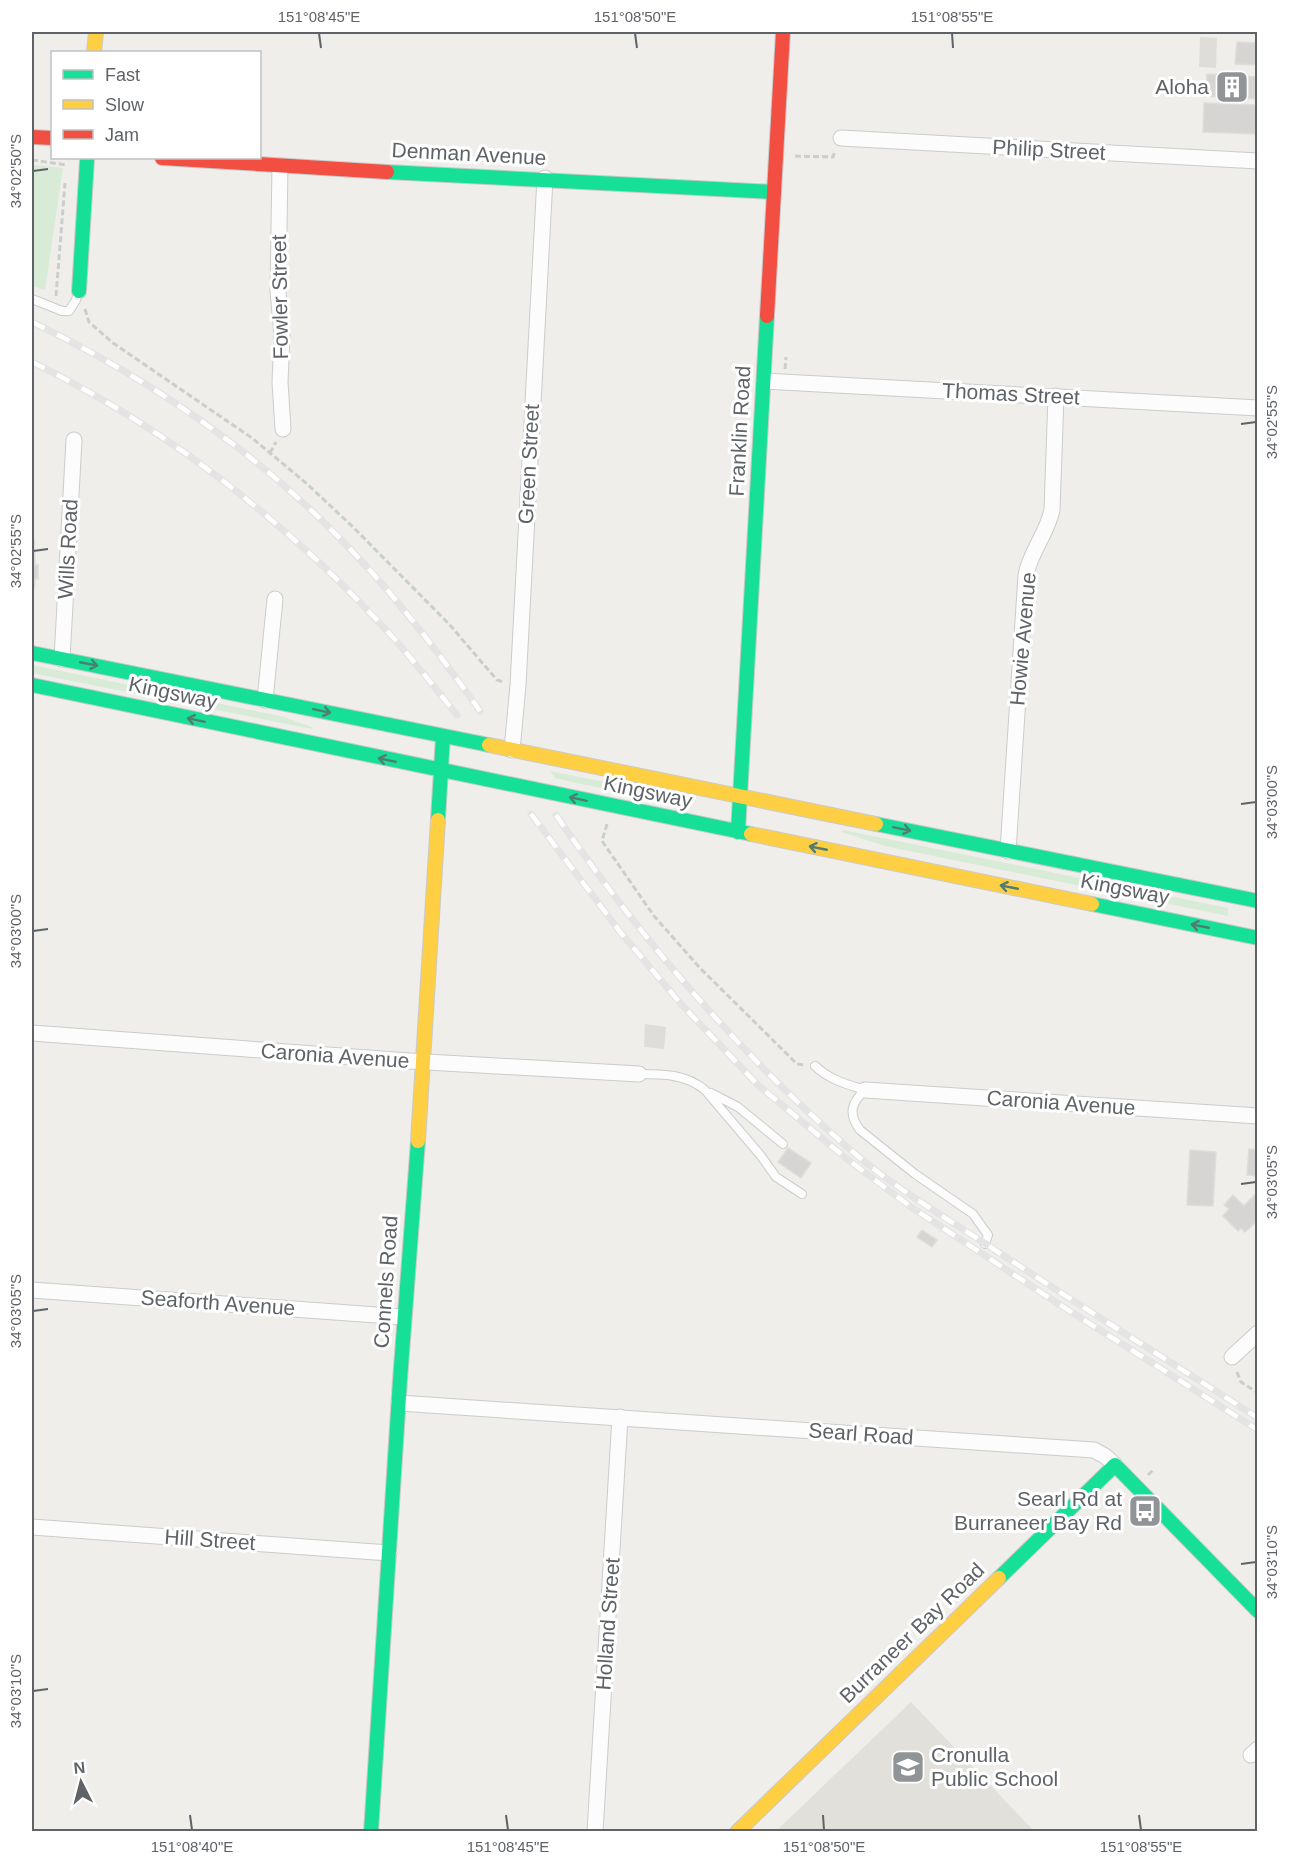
<svg xmlns="http://www.w3.org/2000/svg" width="1289" height="1863" viewBox="0 0 1289 1863" font-family="Arial,sans-serif">
	<style>
		.industrial { fill: #dfddda }
		.education { fill: #e2e0da }
		.green { fill: #d8ebd6 }
		.building { fill: #d6d5d3; stroke: #deddd9; stroke-width: 1.5 }
		.lines { fill: none; stroke-linecap: round; stroke-linejoin: round }
		.lane-casing { stroke: #cbcccc; stroke-width: 10 }
		.street-casing { stroke: #cbcccc; stroke-width: 17 }
		.fast-casing { stroke: #cacacb; stroke-width: 16 }
		.slow-casing { stroke: #cacacb; stroke-width: 16 }
		.jam-casing { stroke: #cacacb; stroke-width: 16 }
		.path { stroke: #cacfcc; stroke-width: 3; stroke-dasharray: 6 3; stroke-linecap: butt }
		.lane { stroke: #fdfcfc; stroke-width: 8 }
		.street { stroke: #fdfcfc; stroke-width: 15 }
		.fast { stroke: #16e098; stroke-width: 14 }
		.slow { stroke: #ffcf43; stroke-width: 14 }
		.jam { stroke: #f24e42; stroke-width: 14 }
		.rail-casing { stroke: #e4e4e4; stroke-width: 7 }
		.rail { stroke: #fff; stroke-width: 4.5; stroke-dasharray: 14; stroke-linecap: butt }
		.oneway { stroke: #507c72 }
		.ticks { fill: none; stroke: #5f6368; stroke-width: 2 }
		.labels { text-anchor: middle; stroke-width: 6; stroke-linejoin: round; paint-order: stroke }
		.poi-label { font-size: 21px; fill: #5f6368; stroke: #fff; text-anchor: end }
		.street-label { font-size: 21px; fill: #5f6368; stroke: #fff }
		.neatline { fill: none; stroke: #5f6368; stroke-width: 2 }
		.ticks-label { font-size: 15px; text-anchor: middle; fill: #5f6368 }
	</style>
	<rect width="100%" height="100%" fill="#efeeea"/>
	<path class="industrial" d="M1200,37L1217,38L1216,68L1199,67Z
		M645,1024L666,1027L664,1049L644,1047Z"/>
	<path class="education" d="M911,1702L1034,1831H776Z"/>
	<path class="green" d="M32,165L63,168L45,290L32,286Z
		M32,665L284,717L312,727V729L32,673Z
		M550,771L694,800V802L657,799L576,783L555,778Z
		M843,830L1228,908V916L885,846L842,832Z"/>
	<path class="building" d="M1237,42L1258,43V65L1235,64Z
		M1207,74L1258,77V99L1206,96Z
		M1204,103L1258,105V134L1203,132Z
		M32,538L34,539L35,565H38V579H35L34,588H32V590Z
		M788,1148L811,1163L801,1178L778,1162Z
		M1249,1149L1258,1150V1176L1247,1175Z
		M1190,1150L1216,1152L1213,1206L1187,1205Z
		M1256,1193L1258,1220L1245,1232L1241,1228L1238,1231L1223,1216L1229,1209L1224,1205L1233,1195L1244,1206Z
		M922,1230L937,1240L932,1247L917,1237Z"/>
	<g class="lines">
		<g class="lane-casing">
			<path id="lane" d="M32,299L62,311H69L76,300L78,292
				M815,1066C830,1080 846,1084 865,1090
				M639,1074C663,1074 686,1074 705,1090L761,1156L776,1177L802,1194
				M865,1090C851,1103 848,1114 860,1130L915,1174L973,1214L988,1235L985,1244
				M711,1093L738,1107L783,1144"/>
		</g>
		<g class="street-casing">
			<path id="street" d="M841,138L1258,161
				M280,166L278,291L282,336L280,382L283,429
				M764,381L1258,408
				M62,659L74,440
				M265,700L275,599
				M512,750L518,685L545,178
				M1008,851L1026,575C1030,552 1047,534 1052,510L1056,396
				M32,1033L409,1061L639,1074
				M865,1090L1258,1116
				M32,1290L404,1317
				M1232,1357L1258,1333
				M399,1403L1094,1450L1105,1456L1115,1465
				M32,1527L389,1553
				M1251,1755L1258,1749
				M595,1832L620,1417"/>
		</g>
		<g class="fast-casing">
			<path id="fast" d="M387,172L774,192
				M79,291L87,160
				M32,653L489,745
				M32,685L751,834
				M438,820L443,736
				M876,824L1258,901
				M738,832L767,316
				M1092,904L1258,938
				M999,1578L1115,1465L1258,1611
				M371,1832L400,1380L418,1141"/>
		</g>
		<g class="slow-casing">
			<path id="slow" d="M94,52L96,32
				M489,745L876,824
				M751,834L1092,904
				M418,1141L438,820
				M737,1832L999,1578"/>
		</g>
		<g class="jam-casing">
			<path id="jam" d="M32,137L52,138
				M162,158L387,172
				M767,316L783,32"/>
		</g>
		<path class="path" d="M795,156L833,157L835,151
			M32,160L67,165
			M56,296L65,183
			M85,309L89,322L113,343L252,438L306,483L353,527L449,624L497,680L504,682
			M785,369L786,357
			M270,453L276,442
			M607,824L602,841L654,916L700,968L797,1064L806,1065
			M1237,1372L1241,1382L1258,1393
			M1148,1475L1154,1469"/>
		<use href="#lane" class="lane"/>
		<use href="#street" class="street"/>
		<use href="#fast" class="fast"/>
		<use href="#slow" class="slow"/>
		<use href="#jam" class="jam"/>
		<g class="rail-casing">
			<path id="rail" d="M32,322C150,379 262,455 352,551C399,600 441,656 480,711
				M32,362C165,427 287,522 388,632C412,658 434,687 457,715
				M531,814L621,933L681,1004L758,1085L847,1159L911,1207L1054,1301L1258,1430
				M556,815C641,939 739,1054 853,1152C896,1189 945,1217 992,1248C1080,1306 1169,1361 1258,1418"/>
		</g>
		<use href="#rail" class="rail"/>
	</g>
	<defs><path id="oneway-shaft" d="M-6 0H5M1.5-3L5.5 0L1.5 3" fill="none" stroke-width="1.6" stroke-linecap="round" stroke-linejoin="round" transform="scale(1.5)"/></defs>
	<g class="oneway">
		<use href="#oneway-shaft" transform="translate(89 664) rotate(11)"/>
		<use href="#oneway-shaft" transform="translate(322 711) rotate(12)"/>
		<use href="#oneway-shaft" transform="translate(196 720) rotate(-168)"/>
		<use href="#oneway-shaft" transform="translate(387 760) rotate(-168)"/>
		<use href="#oneway-shaft" transform="translate(578 799) rotate(-168)"/>
		<use href="#oneway-shaft" transform="translate(902 829) rotate(12)"/>
		<use href="#oneway-shaft" transform="translate(818 848) rotate(-169)"/>
		<use href="#oneway-shaft" transform="translate(1009 887) rotate(-169)"/>
		<use href="#oneway-shaft" transform="translate(1200 926) rotate(-169)"/>
	</g>
	<path class="ticks" d="M319,33L321,48M635,33L637,48M952,33L953,48M33,171L48,169M1241,424L1256,422M33,551L48,549M1241,804L1256,802M33,931L48,929M1241,1184L1256,1182M33,1311L48,1309M1241,1564L1256,1562M33,1691L48,1689M190,1815L192,1830M506,1815L508,1830M823,1815L824,1830M1139,1815L1141,1830"/>
	<defs>
		<g id="building-square" transform="scale(1.725)"><rect x="-9" y="-9" width="18" height="18" rx="4" fill="#919496" stroke="#fff"/><path d="M-4-6H4V6H1V3H-1V6H-4ZM-2.5-4.3h1.7v1.8h-1.7ZM.8-4.3h1.7v1.8H.8ZM-2.5-1h1.7V.8h-1.7ZM.8-1h1.7V.8H.8Z" fill="#fff"/></g>
		<g id="bus-square" transform="scale(1.725)"><rect x="-9" y="-9" width="18" height="18" rx="4" fill="#919496" stroke="#fff"/><path d="M-5-6H5V4H4V6H2V4H-2V6H-4V4H-5ZM-3.5-4V0h7V-4ZM-3.5 1.2v1.5H-2V1.2ZM2 1.2v1.5H3.5V1.2Z" fill="#fff"/></g>
		<g id="school-square" transform="scale(1.725)"><rect x="-9" y="-9" width="18" height="18" rx="4" fill="#919496" stroke="#fff"/><path d="M0-5L7-2L0 1L-7-2ZM-4 1L0 2.5L4 1V4Q0 6-4 4Z" fill="#fff"/></g>
	</defs>
	<g fill-rule="evenodd">
		<use href="#building-square" x="1232" y="87"/>
		<use href="#bus-square" x="1145" y="1511"/>
		<use href="#school-square" x="908" y="1767"/>
	</g>
	<g class="labels">
		<g class="poi-label">
			<text x="1209" y="94">Aloha</text>
			<text x="1122" y="1506">Searl Rd at<tspan x="1122" dy="24">Burraneer Bay Rd</tspan></text>
			<text x="931" y="1762" text-anchor="start">Cronulla<tspan x="931" dy="24">Public School</tspan></text>
		</g>
		<g class="street-label">
			<text transform="translate(1049 150) rotate(3)" y="7">Philip Street</text>
			<text transform="translate(469 154) rotate(3)" y="7">Denman Avenue</text>
			<text transform="translate(280 297) rotate(-91)" y="7">Fowler Street</text>
			<text transform="translate(1011 394) rotate(3)" y="7">Thomas Street</text>
			<text transform="translate(740 431) rotate(-87)" y="7">Franklin Road</text>
			<text transform="translate(529 464) rotate(-87)" y="7">Green Street</text>
			<text transform="translate(68 549) rotate(-87)" y="7">Wills Road</text>
			<text transform="translate(1023 639) rotate(-85)" y="7">Howie Avenue</text>
			<text transform="translate(173 693) rotate(12)" y="7">Kingsway</text>
			<text transform="translate(648 792) rotate(12)" y="7">Kingsway</text>
			<text transform="translate(1125 889) rotate(11)" y="7">Kingsway</text>
			<text transform="translate(335 1056) rotate(4)" y="7">Caronia Avenue</text>
			<text transform="translate(1061 1103) rotate(4)" y="7">Caronia Avenue</text>
			<text transform="translate(386 1282) rotate(-86)" y="7">Connels Road</text>
			<text transform="translate(218 1303) rotate(4)" y="7">Seaforth Avenue</text>
			<text transform="translate(861 1434) rotate(4)" y="7">Searl Road</text>
			<text transform="translate(210 1540) rotate(4)" y="7">Hill Street</text>
			<text transform="translate(608 1624) rotate(-86)" y="7">Holland Street</text>
			<text transform="translate(912 1633) rotate(-44)" y="7">Burraneer Bay Road</text>
		</g>
	</g>
	<rect width="1289" height="1863" fill="none" stroke="#ffffff" stroke-width="66"/>
	<rect x="51" y="51" width="210" height="108" fill="#ffffff" stroke="#bfc1c3" stroke-width="1.5"/>
	<rect x="63" y="70" width="30" height="9" fill="#16e098" stroke="#bfc1c3" stroke-width="1.5"/>
	<text x="105" y="81" font-size="18" fill="#5f6368">Fast</text>
	<rect x="63" y="100" width="30" height="9" fill="#ffcf43" stroke="#bfc1c3" stroke-width="1.5"/>
	<text x="105" y="111" font-size="18" fill="#5f6368">Slow</text>
	<rect x="63" y="130" width="30" height="9" fill="#f24e42" stroke="#bfc1c3" stroke-width="1.5"/>
	<text x="105" y="141" font-size="18" fill="#5f6368">Jam</text>
	<g transform="translate(81 1782) rotate(354)" stroke="#ffffff" stroke-width="4.5" paint-order="stroke">
	<path d="M0-4.5L10 22L0 15L-10 22Z" fill="#5f6368"/>
	<text y="-9" font-size="16" font-weight="bold" text-anchor="middle" fill="#5f6368">N</text>
	</g>
	<rect x="33" y="33" width="1223" height="1797" class="neatline"/>
	<g class="ticks-label">
		<text x="319" y="22">151°08'45"E</text>
		<text x="635" y="22">151°08'50"E</text>
		<text x="952" y="22">151°08'55"E</text>
		<text transform="translate(16 171) rotate(-90)" y="5">34°02'50"S</text>
		<text transform="translate(1272 422) rotate(-90)" y="5">34°02'55"S</text>
		<text transform="translate(16 551) rotate(-90)" y="5">34°02'55"S</text>
		<text transform="translate(1272 802) rotate(-90)" y="5">34°03'00"S</text>
		<text transform="translate(16 931) rotate(-90)" y="5">34°03'00"S</text>
		<text transform="translate(1272 1182) rotate(-90)" y="5">34°03'05"S</text>
		<text transform="translate(16 1311) rotate(-90)" y="5">34°03'05"S</text>
		<text transform="translate(1272 1562) rotate(-90)" y="5">34°03'10"S</text>
		<text transform="translate(16 1691) rotate(-90)" y="5">34°03'10"S</text>
		<text x="192" y="1852">151°08'40"E</text>
		<text x="508" y="1852">151°08'45"E</text>
		<text x="824" y="1852">151°08'50"E</text>
		<text x="1141" y="1852">151°08'55"E</text>
	</g>
</svg>
